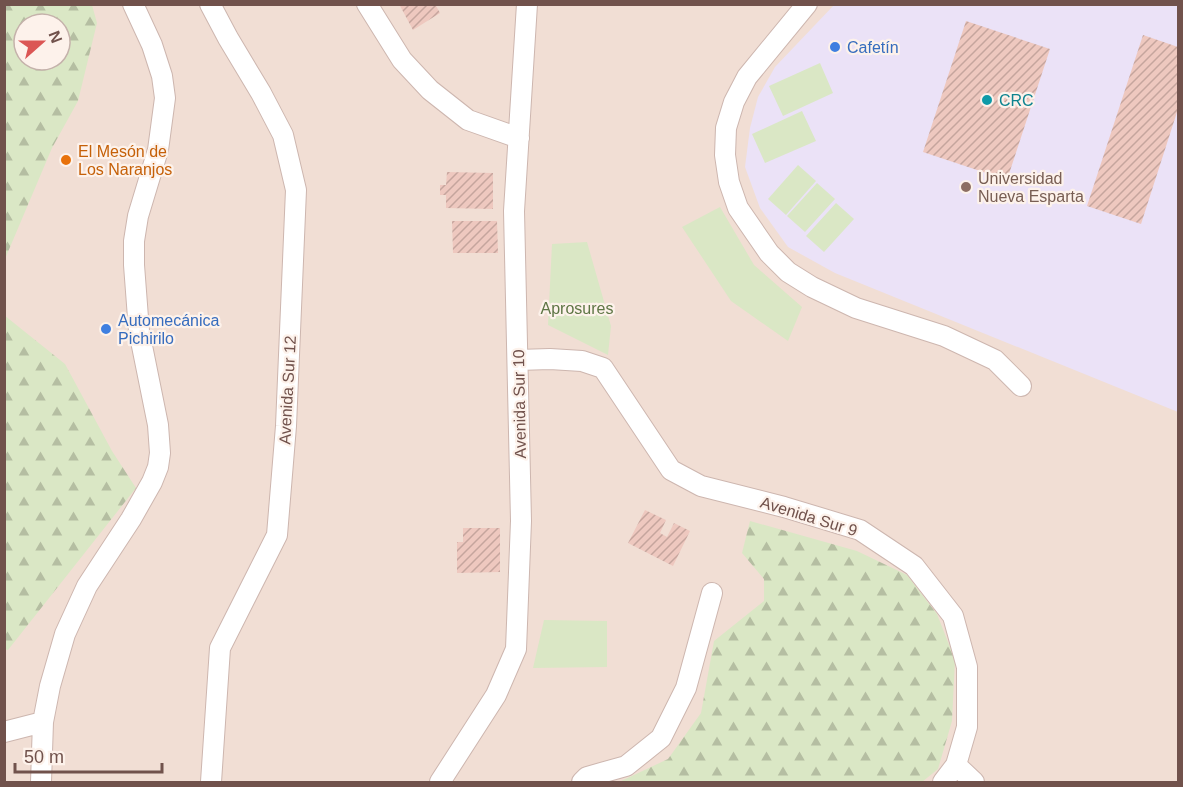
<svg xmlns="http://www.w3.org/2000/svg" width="1183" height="787" viewBox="0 0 1183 787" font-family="Arial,sans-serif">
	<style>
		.residential { fill: #f1ded4; fill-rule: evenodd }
		.education { fill: #ebe2f7 }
		.green { fill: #dae7c5 }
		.forest { fill: url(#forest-firs); fill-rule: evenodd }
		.building { fill: url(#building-hatch) }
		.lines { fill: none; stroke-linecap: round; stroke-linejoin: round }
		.street-casing { stroke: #cdb6af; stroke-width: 22 }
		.street { stroke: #fff; stroke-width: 20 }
		.shop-dot { fill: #3f7fe0; stroke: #fdf2eb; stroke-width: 2 }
		.culture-dot { fill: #0f9aa8; stroke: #fdf2eb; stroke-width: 2 }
		.food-dot { fill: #e8710a; stroke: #fdf2eb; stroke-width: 2 }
		.education-dot { fill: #8d6e63; stroke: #fdf2eb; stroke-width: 2 }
		.labels { text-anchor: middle; stroke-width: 4.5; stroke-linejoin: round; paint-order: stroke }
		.shop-label { font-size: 16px; fill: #366cbe; stroke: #fdf2eb; text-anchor: start }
		.culture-label { font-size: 16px; fill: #0d838f; stroke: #fdf2eb; text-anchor: start }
		.food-label { font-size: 16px; fill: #c56008; stroke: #fdf2eb; text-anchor: start }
		.education-label { font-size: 16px; fill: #785e54; stroke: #fdf2eb; text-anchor: start }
		.park-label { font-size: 16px; fill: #5e7645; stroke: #fdf2eb }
		.street-label { font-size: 16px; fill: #71524c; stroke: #fdf2eb }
	</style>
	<defs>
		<pattern id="forest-firs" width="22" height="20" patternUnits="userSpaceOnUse" patternTransform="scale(1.5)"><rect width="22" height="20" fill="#dae7c5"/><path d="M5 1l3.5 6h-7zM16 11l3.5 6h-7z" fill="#b5bea2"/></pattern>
		<pattern id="building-hatch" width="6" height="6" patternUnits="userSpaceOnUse" patternTransform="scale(1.5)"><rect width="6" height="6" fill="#eec8bf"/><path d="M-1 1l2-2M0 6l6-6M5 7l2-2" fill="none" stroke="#c5a59d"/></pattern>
	</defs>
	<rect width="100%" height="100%" fill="#faeee5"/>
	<path class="residential" d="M5,5H1178V782H5ZM24,24H60V60H24Z"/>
	<path class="education" d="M834,5H1178V412L835,273L788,247L760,208L745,167L750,128L758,97L775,67Z"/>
	<path class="green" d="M820,63L833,93L783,116L769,86Z
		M802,111L816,141L765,163L752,134Z
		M798,165L816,181L786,215L768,199Z
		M817,183L835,199L805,232L787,216Z
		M836,203L854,219L824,252L806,236Z
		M720,207L754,265L802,307L788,341L731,301L682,227Z
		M587,242L611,326L608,355L548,325L552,244Z
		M544,620L607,621V667L533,668Z"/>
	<path class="forest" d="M5,4L92,5L97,23L78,101L52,148L5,259ZM24,24H60V60H24Z
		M4,315L65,364L112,451L136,488L8,650L4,649Z
		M750,521L857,551L907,575L937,614L955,660L952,721L938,769L922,782H619L668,759L701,713L714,641L764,601V579L742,553Z"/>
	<path class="building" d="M399,4H435L440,13L413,30Z
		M966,21L1050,49L1007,180L923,152Z
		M1143,35L1178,47V109L1141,224L1087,206Z
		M447,172L493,173V209L446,208V195H440V185H446Z
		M452,221H497L498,253H453Z
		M645,510L666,520L660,533L667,537L674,523L690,531L673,566L628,543Z
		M463,528H500V572L457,573V542H463Z"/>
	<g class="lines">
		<g class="street-casing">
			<path id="street" d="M210,4L228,38L261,93L283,135L296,190L286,426L277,535L220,648L211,782
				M367,4L402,60L430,90L468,120L519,138
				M807,4L747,77L734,102L726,128L725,155L729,182L738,208L769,253L788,272L812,287L856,308L944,336L995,360L1021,386
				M518,360L550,359L582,361L603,368L671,470L701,486L784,507L860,530L914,566L953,616L967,667V727L956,765L943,782
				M4,732L43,722
				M956,765L974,782
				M41,782L43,722L50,686L65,634L87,586L131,519L152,482L158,467L160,453L158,425L139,331L134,265V241L138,216L158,150L165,98L162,76L152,45L133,4
				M440,782L496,695L516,649L521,521L514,211L527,4
				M582,782L587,777L626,766L661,738L686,688L712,593"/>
		</g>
		<use href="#street" class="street"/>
	</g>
	<g class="shop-dot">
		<circle cx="835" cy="47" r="6"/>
		<circle cx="106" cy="329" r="6"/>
	</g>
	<circle class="culture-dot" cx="987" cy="100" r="6"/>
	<circle class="food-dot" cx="66" cy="160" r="6"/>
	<circle class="education-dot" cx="966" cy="187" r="6"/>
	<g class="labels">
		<g class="shop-label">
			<text x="847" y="53">Cafetín</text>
			<text x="118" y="326">Automecánica<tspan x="118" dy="18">Pichirilo</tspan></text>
		</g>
		<g class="culture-label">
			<text x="999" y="106">CRC</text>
		</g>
		<g class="food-label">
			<text x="78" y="157">El Mesón de<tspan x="78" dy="18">Los Naranjos</tspan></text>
		</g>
		<g class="education-label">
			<text x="978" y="184">Universidad<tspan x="978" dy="18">Nueva Esparta</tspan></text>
		</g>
		<g class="park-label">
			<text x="577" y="314">Aprosures</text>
		</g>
		<g class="street-label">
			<text transform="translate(287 390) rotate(-87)" y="6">Avenida Sur 12</text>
			<text transform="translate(519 404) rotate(-91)" y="6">Avenida Sur 10</text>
			<text transform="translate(809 516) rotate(17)" y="6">Avenida Sur 9</text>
		</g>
	</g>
	<rect width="1183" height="787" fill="none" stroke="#71524c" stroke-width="12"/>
	<g transform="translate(42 42) rotate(69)"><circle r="28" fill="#fdf2eb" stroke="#c5b2ab" stroke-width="1.5"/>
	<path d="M0-4.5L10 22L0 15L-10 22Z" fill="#db5654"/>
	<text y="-9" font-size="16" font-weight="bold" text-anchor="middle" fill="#71524c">N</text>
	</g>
	<path d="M15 763v9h147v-9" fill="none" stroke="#71524c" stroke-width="3"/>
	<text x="24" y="763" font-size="18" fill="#71524c" stroke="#fdf2eb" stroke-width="4.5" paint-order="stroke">50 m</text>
</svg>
